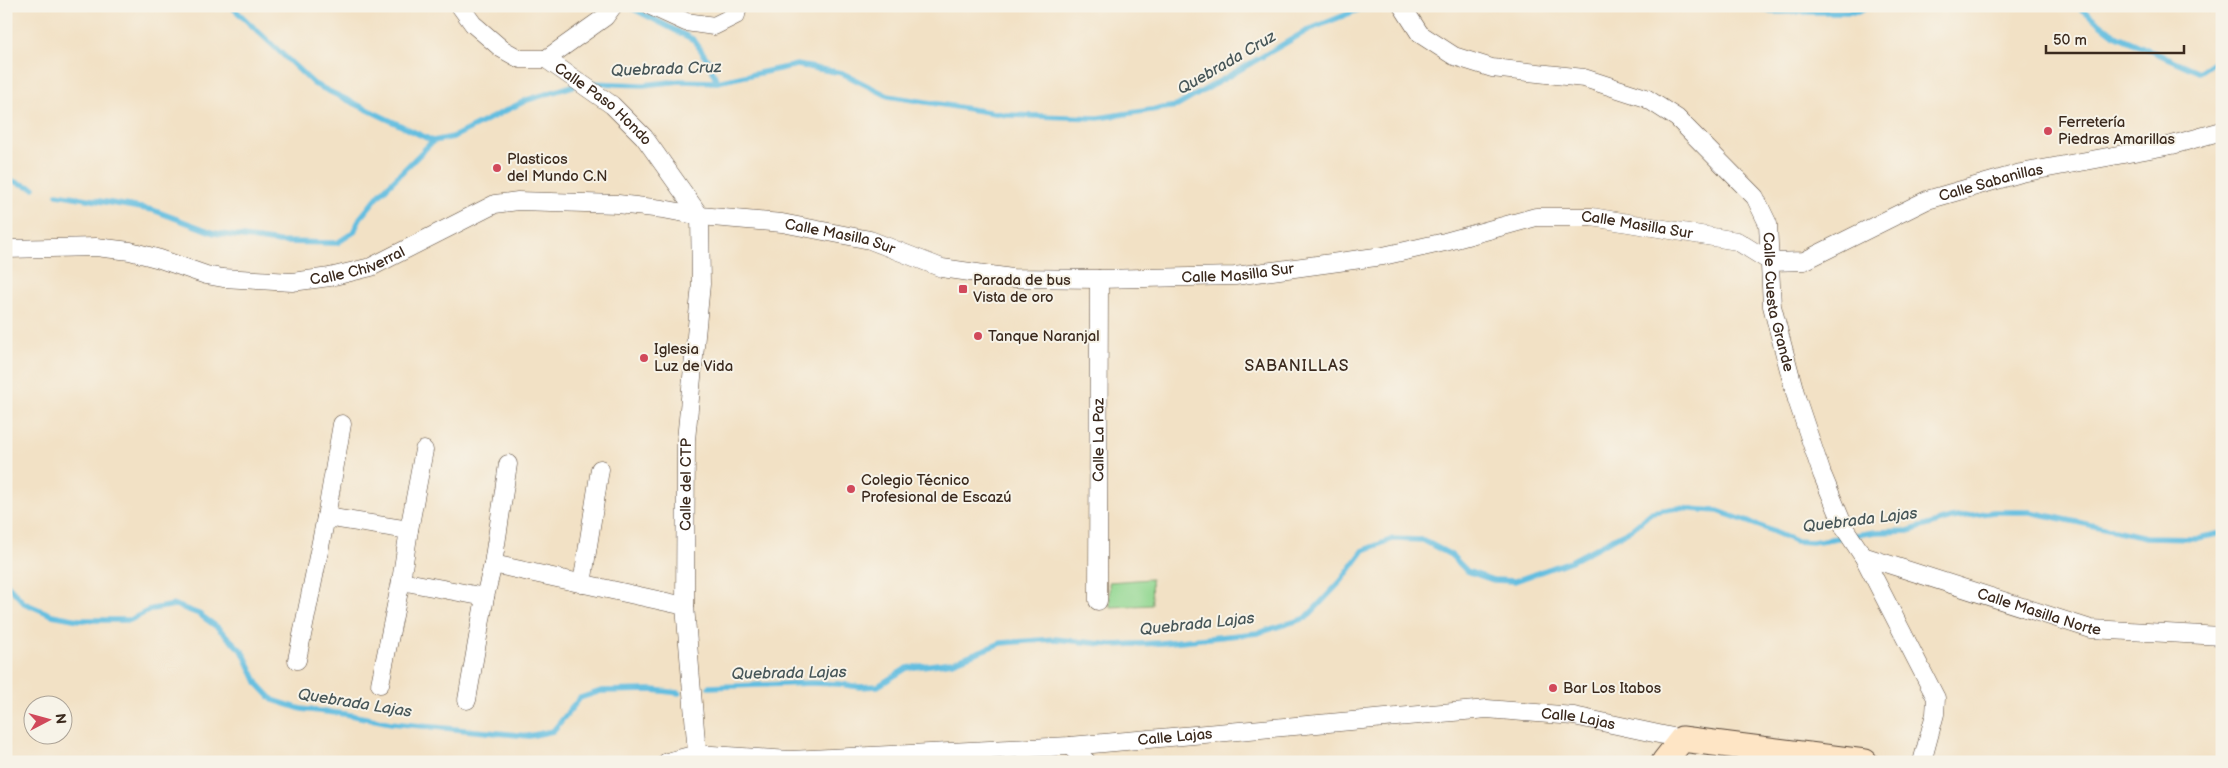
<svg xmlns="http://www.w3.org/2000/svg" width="2228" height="768" viewBox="0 0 2228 768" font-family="'Balsamiq Sans',sans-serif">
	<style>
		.green { fill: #92d791; stroke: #668058 }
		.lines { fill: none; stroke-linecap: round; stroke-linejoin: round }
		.stream { stroke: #63bee0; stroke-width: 5.5 }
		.street-casing { stroke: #564537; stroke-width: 19 }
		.secondary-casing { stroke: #564537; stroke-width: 27 }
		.street { stroke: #fff; stroke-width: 18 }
		.secondary { stroke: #fee5c5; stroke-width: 25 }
		.poi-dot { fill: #d1495b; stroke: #f7f3e8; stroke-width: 2 }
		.labels { text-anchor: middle; stroke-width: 4; stroke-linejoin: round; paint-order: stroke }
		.street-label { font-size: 15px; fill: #3b2a1e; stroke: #f7f3e8 }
		.poi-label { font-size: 15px; fill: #3b2a1e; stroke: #f7f3e8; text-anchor: start }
		.water-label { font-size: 16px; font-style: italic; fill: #475658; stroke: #f7f3e8 }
		.neighbourhood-label { font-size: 16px; letter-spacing: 1px; fill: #3b2a1e; stroke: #f7f3e8 }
	</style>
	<rect width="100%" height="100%" fill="#f7f3e8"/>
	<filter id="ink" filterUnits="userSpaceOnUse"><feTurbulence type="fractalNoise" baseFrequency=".02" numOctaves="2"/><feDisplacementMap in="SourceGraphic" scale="10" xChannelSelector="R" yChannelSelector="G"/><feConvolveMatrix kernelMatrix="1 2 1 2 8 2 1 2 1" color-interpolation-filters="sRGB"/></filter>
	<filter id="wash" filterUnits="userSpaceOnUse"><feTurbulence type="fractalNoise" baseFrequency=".0096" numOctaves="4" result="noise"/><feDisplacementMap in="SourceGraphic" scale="20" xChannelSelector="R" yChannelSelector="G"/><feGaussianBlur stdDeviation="1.12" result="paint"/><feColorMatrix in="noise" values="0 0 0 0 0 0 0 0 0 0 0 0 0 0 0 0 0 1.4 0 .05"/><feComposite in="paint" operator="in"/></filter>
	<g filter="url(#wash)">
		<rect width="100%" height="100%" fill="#f2e1c5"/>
		<path class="green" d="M1151,579L1152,605L1110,607L1109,582Z"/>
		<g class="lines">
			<path class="stream" d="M231,6L314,84L433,141L453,137L527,100L576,85
				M628,6L694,40L709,62L717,82
				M1757,6L1771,12H1858L1867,6
				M2077,6L2115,35L2199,72L2222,56
				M590,83L643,85L680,81L717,82L797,65L842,73L888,96L1007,115L1098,118L1177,106L1308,30L1360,9L1394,6
				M6,179L34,188
				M57,194L153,210L214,233L279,242L337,243L354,232L360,218L379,195L433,141
				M6,583L24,603L52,615L79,620H130L152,609L175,605L199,614L217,627L243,652L258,684L273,700L301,709L345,714L391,723L529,736L553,731L580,698L601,691L653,690L679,693
				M709,687L811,683L839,684L860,687L878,686L907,668L953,662L1001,643L1055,639L1112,645L1161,643L1258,633L1306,618L1341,581L1364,550L1393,539L1423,540L1451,555L1467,571L1493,580L1515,581L1571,561L1632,529L1652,512L1677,508L1718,511L1765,528L1795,541L1812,542L1875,532L1908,531L1951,518L1994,512H2030L2146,537L2198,538L2222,533
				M1267,762H1268"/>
		</g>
	</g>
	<g filter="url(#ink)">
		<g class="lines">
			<g class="street-casing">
				<g id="street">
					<path id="s1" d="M460,6L473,24L502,49L520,59H546L612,105L644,137L700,216"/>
					<path d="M651,6L686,22L714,26L736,15L738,6"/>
					<path id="s2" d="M1402,6L1420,34L1454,56L1492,68L1584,78L1646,98L1677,118L1755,197L1768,224L1772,306L1797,400L1822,474L1845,529L1863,556L1936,698L1935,714L1922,762"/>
					<path d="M546,59L605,17L613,6"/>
					<path id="s3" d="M6,249L96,247L130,251L160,259L206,275L223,278L292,282L330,277L371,267L495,204L518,201L618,204L663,209L700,216L782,223L870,240L942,268L1012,278L1099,279L1235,276L1383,256L1445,242L1536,217H1592L1737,241L1771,262L1804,261L1927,200L2021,173L2172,145L2222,131"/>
					<path d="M326,517L342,424"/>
					<path d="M409,530L424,450"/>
					<path id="s4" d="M1863,556L2091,629L2222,636"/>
					<path d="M493,564L508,464"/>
					<path d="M582,584L600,469"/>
					<path id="s5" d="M1098,601L1099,279"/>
					<path d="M297,660L326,517L409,530L401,581L485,597L493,564L685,606"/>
					<path d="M380,684L401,581"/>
					<path d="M467,700L485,597"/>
					<path d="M1070,746L1087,762"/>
					<path id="s6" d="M697,754L685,606L686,440L701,284L700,216"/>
					<path id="s7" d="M667,762L697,754L790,760L1070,746L1487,709L1574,716L1682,739"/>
				</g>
			</g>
			<g class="secondary-casing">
				<path id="secondary" d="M1664,762L1682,739L1865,762"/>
			</g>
			<use href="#street" class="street"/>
			<use href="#secondary" class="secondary"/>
		</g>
	</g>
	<g class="poi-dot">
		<circle cx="2048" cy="131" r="5"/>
		<circle cx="497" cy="168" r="5"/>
		<rect x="958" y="284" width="10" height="10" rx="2.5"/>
		<circle cx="978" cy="336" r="5"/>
		<circle cx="644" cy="358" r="5"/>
		<circle cx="851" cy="489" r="5"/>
		<circle cx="1553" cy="688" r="5"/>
	</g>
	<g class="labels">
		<g class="street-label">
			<text dy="5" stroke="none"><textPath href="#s1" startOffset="180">Calle Paso Hondo</textPath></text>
			<text dy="5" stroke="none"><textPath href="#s3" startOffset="2046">Calle Sabanillas</textPath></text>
			<text dy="5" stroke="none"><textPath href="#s3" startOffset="1668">Calle Masilla Sur</textPath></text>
			<text dy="5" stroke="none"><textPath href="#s3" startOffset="858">Calle Masilla Sur</textPath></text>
			<text dy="5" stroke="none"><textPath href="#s3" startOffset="358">Calle Chiverral</textPath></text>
			<text dy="5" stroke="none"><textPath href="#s3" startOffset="1262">Calle Masilla Sur</textPath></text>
			<text dy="5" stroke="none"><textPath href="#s2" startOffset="528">Calle Cuesta Grande</textPath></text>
			<text dy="5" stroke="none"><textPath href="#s5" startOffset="161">Calle La Paz</textPath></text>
			<text dy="5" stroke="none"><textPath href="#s6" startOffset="270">Calle del CTP</textPath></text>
			<text dy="5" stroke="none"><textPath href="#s4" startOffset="185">Calle Masilla Norte</textPath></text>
			<text dy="5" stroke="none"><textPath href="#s7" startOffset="915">Calle Lajas</textPath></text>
			<text dy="5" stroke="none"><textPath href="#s7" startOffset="510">Calle Lajas</textPath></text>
		</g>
		<g class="poi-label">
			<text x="2058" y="127">Ferretería<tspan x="2058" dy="17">Piedras Amarillas</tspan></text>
			<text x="507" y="164">Plasticos<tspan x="507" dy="17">del Mundo C.N</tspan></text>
			<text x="973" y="285">Parada de bus<tspan x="973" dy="17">Vista de oro</tspan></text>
			<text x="988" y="341">Tanque Naranjal</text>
			<text x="654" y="354">Iglesia<tspan x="654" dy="17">Luz de Vida</tspan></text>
			<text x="861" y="485">Colegio Técnico<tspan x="861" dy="17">Profesional de Escazú</tspan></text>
			<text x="1563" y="693">Bar Los Itabos</text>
		</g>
		<g class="water-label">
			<text transform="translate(1226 62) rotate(-30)" y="6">Quebrada Cruz</text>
			<text transform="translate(666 68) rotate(-2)" y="6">Quebrada Cruz</text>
			<text transform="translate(1860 519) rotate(-7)" y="6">Quebrada Lajas</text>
			<text transform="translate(1197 623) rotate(-6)" y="6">Quebrada Lajas</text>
			<text transform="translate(789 672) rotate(-1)" y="6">Quebrada Lajas</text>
			<text transform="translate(355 702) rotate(9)" y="6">Quebrada Lajas</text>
		</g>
		<g class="neighbourhood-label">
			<text x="1297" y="371">SABANILLAS</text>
		</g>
	</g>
	<rect width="2228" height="768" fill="none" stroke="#f7f3e8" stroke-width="25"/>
	<g transform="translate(48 720) rotate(84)"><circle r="24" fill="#f7f3e8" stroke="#aca397"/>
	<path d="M0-4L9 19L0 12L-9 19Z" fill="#d1495b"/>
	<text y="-8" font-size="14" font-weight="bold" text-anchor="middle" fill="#3b2a1e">N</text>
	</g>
	<path d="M2046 45v8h138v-8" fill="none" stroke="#3b2a1e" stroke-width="2.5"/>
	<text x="2053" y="45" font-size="15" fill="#3b2a1e" stroke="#f7f3e8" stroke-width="4" paint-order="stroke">50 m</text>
</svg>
